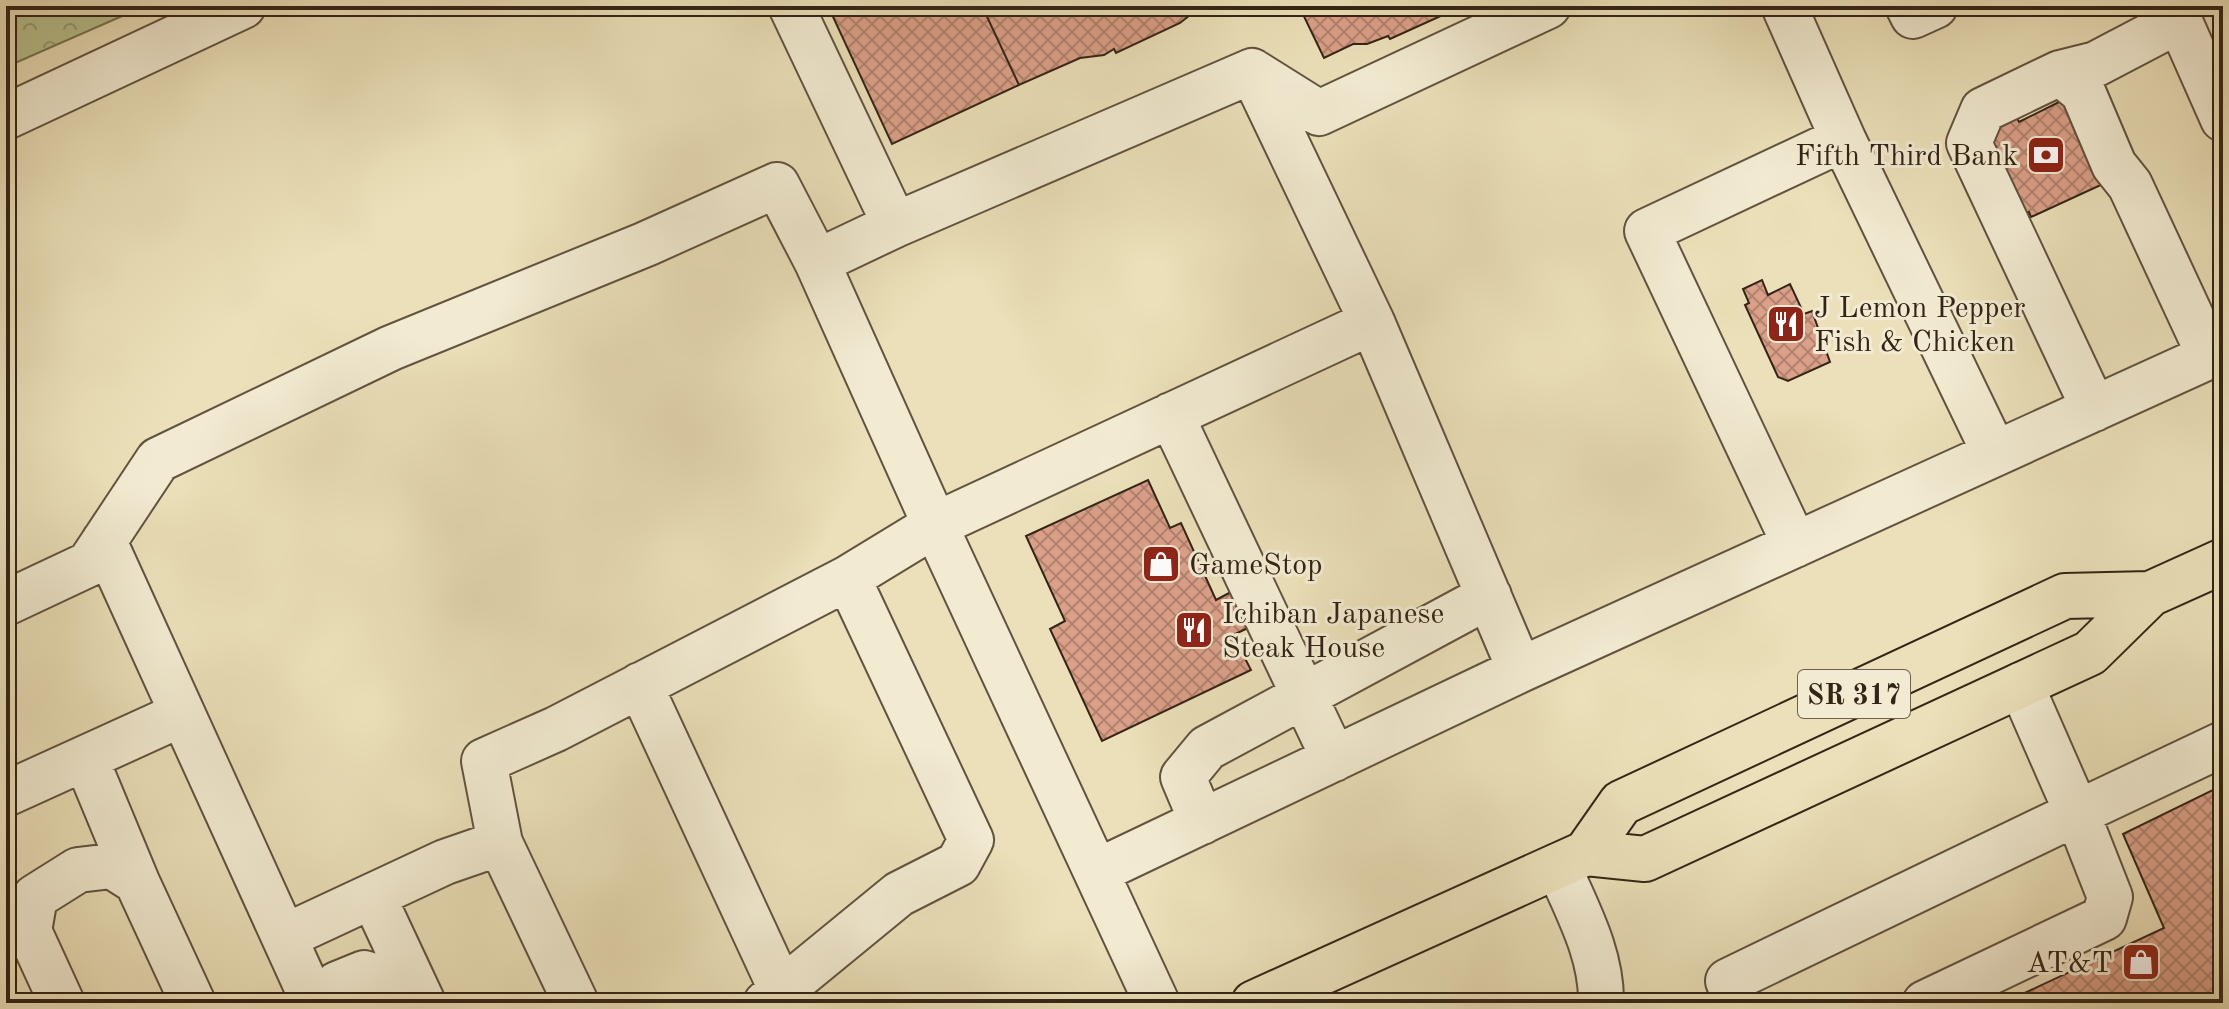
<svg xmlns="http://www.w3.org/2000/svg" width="2229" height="1009" viewBox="0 0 2229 1009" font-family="'Old Standard TT',serif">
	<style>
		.forest { fill: url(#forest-crowns); stroke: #767352; stroke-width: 2 }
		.building { fill: url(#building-cross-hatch); stroke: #332416; stroke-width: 2 }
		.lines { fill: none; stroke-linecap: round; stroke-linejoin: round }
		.minor-casing { stroke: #61533f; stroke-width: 48 }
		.major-casing { stroke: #332416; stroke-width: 48 }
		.minor { stroke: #f2ebd2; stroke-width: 44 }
		.major { stroke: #ebe0b9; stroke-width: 44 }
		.labels { text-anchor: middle; stroke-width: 6; stroke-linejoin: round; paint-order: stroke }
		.shield { fill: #f2ebd2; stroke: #6c604e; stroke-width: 2 }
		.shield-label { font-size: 28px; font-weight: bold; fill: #332416 }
		.poi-label { font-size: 30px; fill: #332416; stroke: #f2ebd2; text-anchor: start }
	</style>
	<defs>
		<pattern id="forest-crowns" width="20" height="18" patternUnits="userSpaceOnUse" patternTransform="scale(2)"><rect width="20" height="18" fill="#b8c28e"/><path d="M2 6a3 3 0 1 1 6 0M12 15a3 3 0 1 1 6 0" fill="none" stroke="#969d73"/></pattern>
		<pattern id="building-cross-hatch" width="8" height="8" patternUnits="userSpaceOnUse" patternTransform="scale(2)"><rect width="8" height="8" fill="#daa088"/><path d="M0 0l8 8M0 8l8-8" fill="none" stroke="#b1826e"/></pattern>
	</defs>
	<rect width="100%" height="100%" fill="#ebe0b9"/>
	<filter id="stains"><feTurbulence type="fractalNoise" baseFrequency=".0025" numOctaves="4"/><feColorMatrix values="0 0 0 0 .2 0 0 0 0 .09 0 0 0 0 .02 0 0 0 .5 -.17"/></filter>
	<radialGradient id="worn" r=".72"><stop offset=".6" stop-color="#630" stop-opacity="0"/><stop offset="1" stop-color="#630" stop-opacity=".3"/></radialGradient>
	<path class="forest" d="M6,6H145L6,67Z"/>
	<path class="building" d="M828,6H982L1019,85L892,144Z
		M982,6H1198L1199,8L1180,23L1116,53L1114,49L1104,55L1080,58L1019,85Z
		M1299,6H1455L1454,10L1390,39L1388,36L1367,44H1353L1324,58Z
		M2071,96L2103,184L2031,217L2029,212L2022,215L1985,136L2012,108L2019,122Z
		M1762,280L1768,295L1790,284L1804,314L1812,311L1830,362L1788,381L1778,377L1745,305L1749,303L1743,289Z
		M1148,480L1170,528L1181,523L1216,600L1231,592L1248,628L1233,635L1251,670L1102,741L1050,629L1065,621L1026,536Z
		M2223,785V1003H2003L2164,928L2123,834Z"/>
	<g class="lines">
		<g class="minor-casing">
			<path id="minor" d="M791,6L895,225L817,262L935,525L848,578
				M1784,6L1843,139
				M1908,6L1913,16L1935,6
				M2173,6L2223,119
				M1252,71L1372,322
				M2060,73L2096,64L2180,20
				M6,117L243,6
				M895,225L1252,71L1319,113L1548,6
				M2094,409L1969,143L1983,110L2060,73L2083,92L2114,165L2130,185L2210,357
				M1171,415L1334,759
				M104,541L314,1003
				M1795,545L1647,231L1843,139L1995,454
				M6,603L89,564L158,460L391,348L646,244L777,185L817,262
				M640,685L781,989
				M2021,685L2077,813L2223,744
				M86,759L137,882
				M6,794L182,714
				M1202,822L1183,777L1207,748L1489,596
				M1558,866C1577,910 1602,954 1601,1003
				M1098,871L1520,670L2223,350
				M373,896L423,1003
				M284,937L445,862L500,843
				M62,1003L29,931L35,897L78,870L112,866L137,882L193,1003
				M331,1003L337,984L364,973L392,982L406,1003
				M576,1003L500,843L484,761L556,729L848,578L971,840L958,864L899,894L766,1003
				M1157,1003L935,525L1372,322L1520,670
				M1738,1003L1728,981L2077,813L2110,897L2104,918L1925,1003"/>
		</g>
		<g class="major-casing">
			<path id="major" d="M1586,853L1621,803L2065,596L2150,594
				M1254,1003L1586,853L1645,859L2090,653L2150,594L2223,561"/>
		</g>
		<use href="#minor" class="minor"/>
		<use href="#major" class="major"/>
	</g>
	<defs>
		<g id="bank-square" transform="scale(2)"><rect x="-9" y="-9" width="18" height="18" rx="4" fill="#8f2418" stroke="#f2ebd2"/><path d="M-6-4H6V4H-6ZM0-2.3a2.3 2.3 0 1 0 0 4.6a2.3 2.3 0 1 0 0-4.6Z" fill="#fff"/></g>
		<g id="restaurant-square" transform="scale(2)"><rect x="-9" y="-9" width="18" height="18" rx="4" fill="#8f2418" stroke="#f2ebd2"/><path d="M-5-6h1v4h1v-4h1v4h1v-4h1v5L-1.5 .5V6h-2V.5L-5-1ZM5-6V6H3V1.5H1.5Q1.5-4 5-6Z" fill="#fff"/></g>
		<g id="shop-square" transform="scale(2)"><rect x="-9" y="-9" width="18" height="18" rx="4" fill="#8f2418" stroke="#f2ebd2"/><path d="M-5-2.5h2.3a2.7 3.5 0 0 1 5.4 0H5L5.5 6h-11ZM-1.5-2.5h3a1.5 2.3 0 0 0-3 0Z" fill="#fff"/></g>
	</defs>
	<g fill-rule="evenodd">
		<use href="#bank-square" x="2046" y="155"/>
		<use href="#restaurant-square" x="1786" y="324"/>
		<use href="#shop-square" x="1161" y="564"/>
		<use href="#restaurant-square" x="1194" y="630"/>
		<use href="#shop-square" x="2141" y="962"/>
	</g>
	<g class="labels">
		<rect class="shield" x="1798" y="670" width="112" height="48" rx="6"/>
		<g class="shield-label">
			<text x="1854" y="704">SR 317</text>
		</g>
		<g class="poi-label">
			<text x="2018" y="165" text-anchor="end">Fifth Third Bank</text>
			<text x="1814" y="317">J Lemon Pepper<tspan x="1814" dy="34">Fish &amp; Chicken</tspan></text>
			<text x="1189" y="574">GameStop</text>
			<text x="1222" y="623">Ichiban Japanese<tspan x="1222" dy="34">Steak House</tspan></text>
			<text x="2113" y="972" text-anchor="end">AT&amp;T</text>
		</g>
	</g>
	<rect width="2229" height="1009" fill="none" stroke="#ebe0b9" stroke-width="32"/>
	<rect x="8" y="8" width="2213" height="993" fill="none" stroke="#332416" stroke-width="4"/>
	<rect x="16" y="16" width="2197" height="977" fill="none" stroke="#332416" stroke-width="2"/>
	<rect width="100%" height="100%" filter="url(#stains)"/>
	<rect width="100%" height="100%" fill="url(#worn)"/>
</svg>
